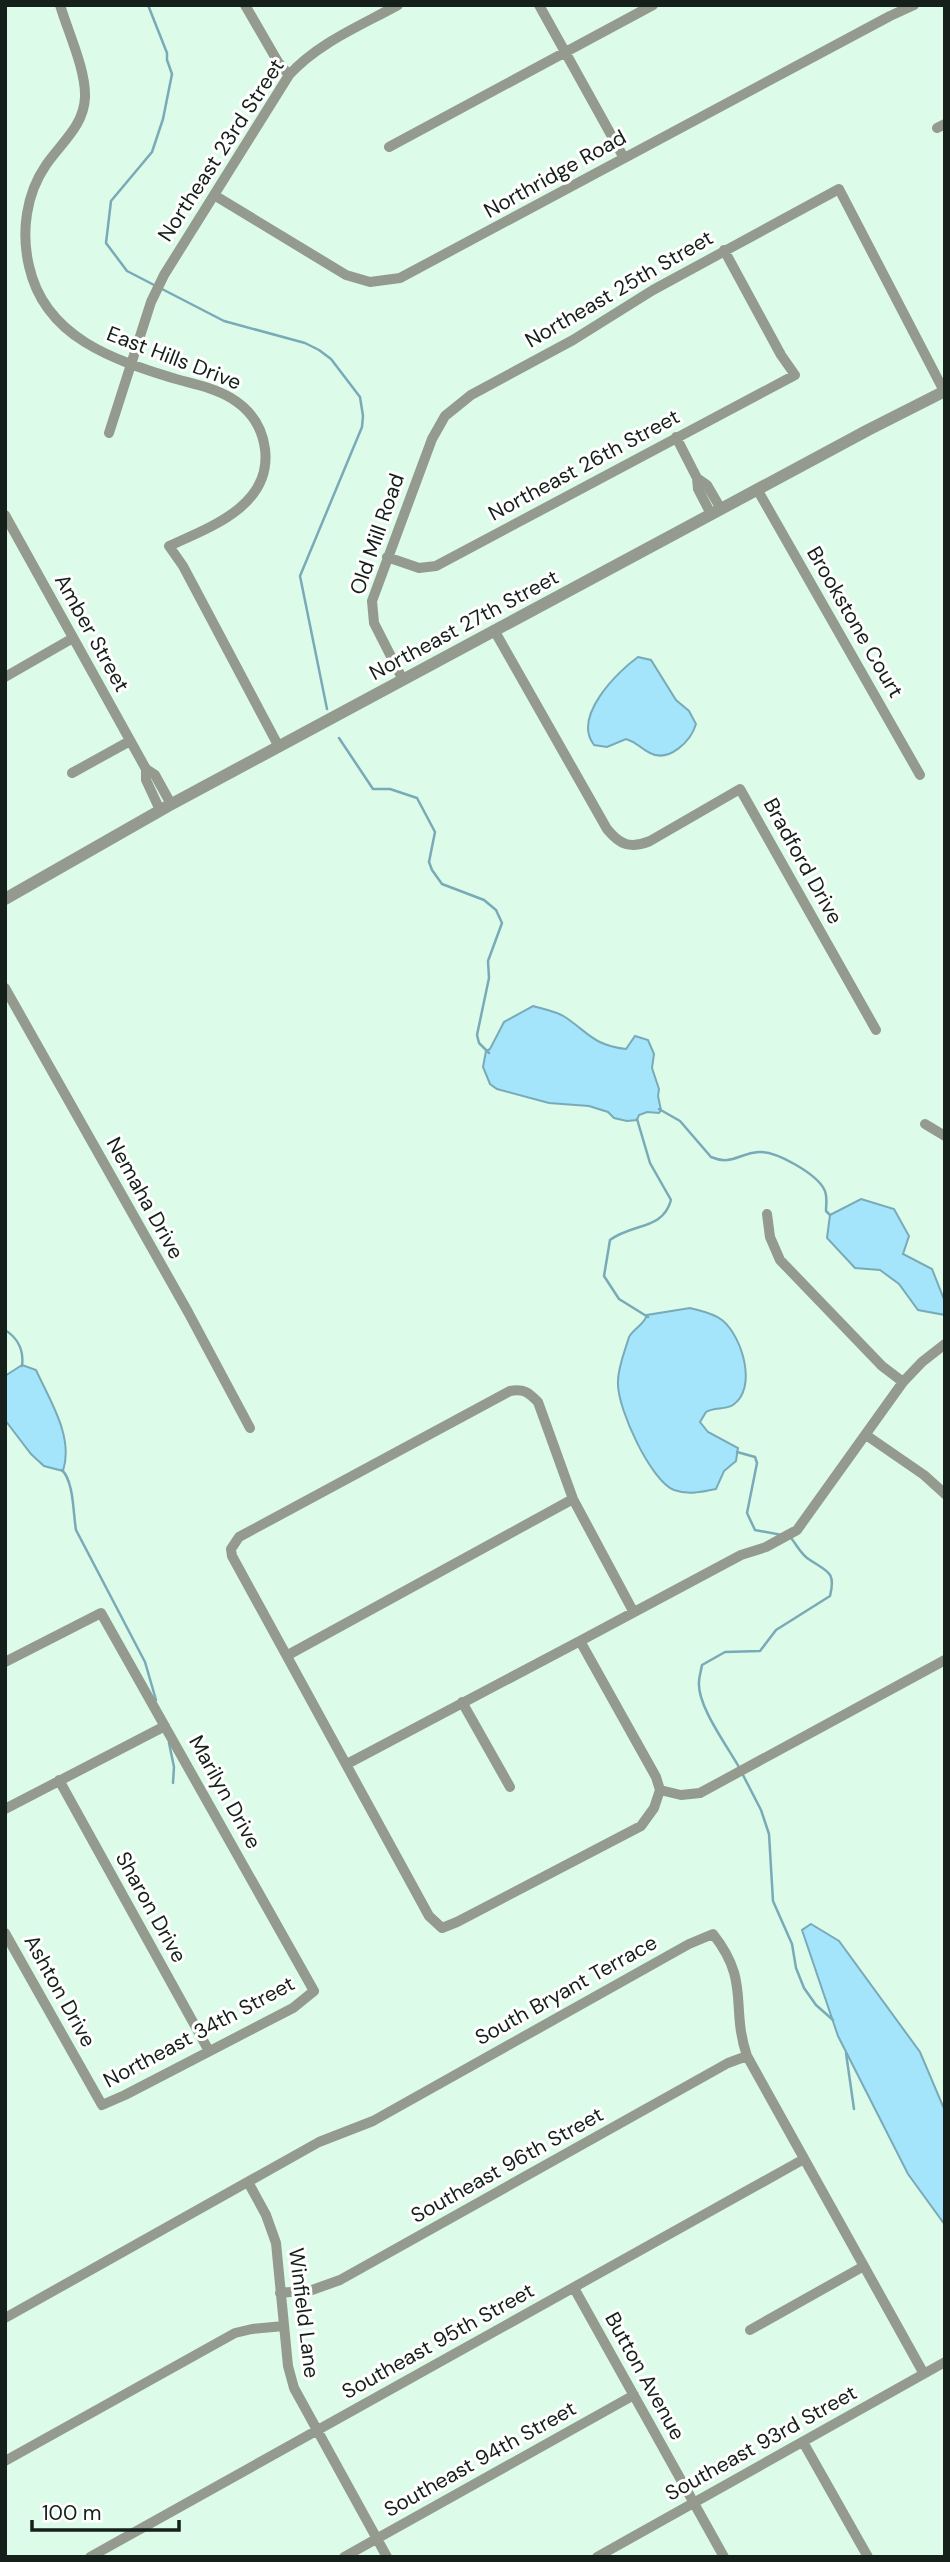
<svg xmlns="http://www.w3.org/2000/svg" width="950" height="2562" viewBox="0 0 950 2562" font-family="'DM Sans',sans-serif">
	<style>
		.water { fill: #a4e5fc; stroke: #79aab8; stroke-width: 2 }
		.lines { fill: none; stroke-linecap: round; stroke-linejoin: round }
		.stream { stroke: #79aab8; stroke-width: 2.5 }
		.minor { stroke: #949a8e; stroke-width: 10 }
		.tertiary { stroke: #949a8e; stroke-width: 12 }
		.labels { text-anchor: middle; stroke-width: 6; stroke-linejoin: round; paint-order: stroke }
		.street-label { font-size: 21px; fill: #15201a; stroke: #fff }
	</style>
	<rect width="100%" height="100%" fill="#dcfbe9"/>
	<path class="water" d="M638,657L651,660L676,700L689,711L696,724C691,741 669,763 650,753C639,748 639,743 626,739L607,747L594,745C572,717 617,672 638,657Z
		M533,1006C543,1009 556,1011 565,1017C589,1033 593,1045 626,1049L635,1036L648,1040L654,1054L652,1068L659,1089L658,1096L661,1110L659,1113L647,1112L639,1115L637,1120L627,1121L614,1118L608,1112L589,1106L549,1103L497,1089L490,1084L483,1067L486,1051L490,1049L504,1022Z
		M861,1199L894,1209L909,1236L903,1254L932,1269L945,1302V1315L918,1310L899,1284L880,1270L855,1268L827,1238L830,1215Z
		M690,1308C701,1311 713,1313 722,1320C742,1336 758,1388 733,1405C725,1410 714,1407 706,1412L700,1422L708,1432L738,1448L736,1461L724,1471L716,1489C702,1492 688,1495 674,1490C651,1481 618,1410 618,1384C617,1369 625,1351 629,1337C634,1328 644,1325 647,1315Z
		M22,1365L36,1370C50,1401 74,1437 63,1471L44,1466L31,1454L5,1420V1376Z
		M811,1924L839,1941L920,2052L945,2111V2225L908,2174L838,2036L802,1930Z"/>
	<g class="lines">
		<path class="stream" d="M148,5L167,53V60L172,74L163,119L152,152L111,201L106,243L127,271L156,286
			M162,289L224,321L305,343L319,350L331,359L360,397L363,416L362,427L300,576L327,709
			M339,738L373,789H390L417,798L435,832L429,862L432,870L442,884L484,900L496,910L502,923L488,961L489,978L477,1035L479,1043L489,1053
			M659,1109L680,1121L711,1157C732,1166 739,1153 759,1152C777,1151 816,1174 824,1189C828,1196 826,1203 826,1211L830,1215
			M637,1119L650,1163L671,1200C663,1230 633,1223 610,1240L604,1276L619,1299L648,1317
			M5,1330C18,1338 24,1351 22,1366
			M737,1452L755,1457L757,1463L747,1513L755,1530L782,1535
			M62,1470C74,1482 73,1513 76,1530L145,1662L156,1700
			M169,1743L174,1767L173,1783
			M740,1769C728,1747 697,1706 699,1682C699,1677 701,1671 702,1665L725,1652L760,1651L776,1630L830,1596C836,1572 828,1572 810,1560C801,1555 797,1545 791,1538
			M743,1775L761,1810L769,1834L773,1901L792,1944L796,1968L804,1988L816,2005L833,2020
			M846,2053L854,2109"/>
		<path class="minor" d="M60,5C68,32 86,70 85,97C84,126 61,143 46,165C26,194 21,232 29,266C45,338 114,360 176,379C194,384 215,388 231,398C251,410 262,426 265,449C272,505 211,527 169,546L183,566L279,747
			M245,5L278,62L289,75
			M539,5L624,158
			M937,128L945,124
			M389,147L653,5
			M214,195L346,275L370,282L400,278L890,16L914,5
			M109,433L151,302L164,275L289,75C318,43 360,26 398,5
			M676,437L697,478L707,485L721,509
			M697,478L698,489L711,514
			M757,489L920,775
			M5,515L146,769L155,775L171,804
			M387,557L419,568L436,566L795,375L781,355L724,250
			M494,630L607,829C620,845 630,849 650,841L740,789L876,1030
			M5,677L73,638
			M403,680L374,623L372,601L432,439L445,416L471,395L573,340L653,290L815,202L839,189L944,391
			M146,769V780L160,810
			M72,773L130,741
			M5,988L188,1312L250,1428
			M925,1124L945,1136
			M767,1214L770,1237L780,1260L882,1366L903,1382
			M945,1344L922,1362L903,1382L797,1530L766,1547L741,1555L580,1641L656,1777L660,1790L681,1795L700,1793L945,1660
			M866,1435L924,1475L945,1494
			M633,1611L573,1499L538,1402C529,1393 524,1388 510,1391L239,1537L231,1549L232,1556L429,1916L442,1928L457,1922L641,1826L654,1808L660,1790
			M288,1655L573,1499
			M5,1662L101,1613L314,1991L293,2008L125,2095L102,2105L5,1933
			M462,1702L510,1787
			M347,1764L580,1641
			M59,1780L209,2051
			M5,1809L165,1726
			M248,2182L266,2215L276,2243L288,2366L294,2388L387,2557
			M574,2288L724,2557
			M280,2293L312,2290L340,2280L728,2063L747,2056
			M5,2318L319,2142L373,2121L689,1944L713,1934C751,1982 730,2006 747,2056L924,2374
			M750,2330L864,2266
			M803,2442L868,2557
			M5,2461L235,2333L252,2329L284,2326
			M90,2557L804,2159
			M344,2557L634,2395
			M597,2557L945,2362"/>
		<path class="tertiary" d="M5,899L168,806L868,430L945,391"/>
	</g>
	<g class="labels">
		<g class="street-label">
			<text transform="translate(221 150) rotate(-57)" y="7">Northeast 23rd Street</text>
			<text transform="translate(555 174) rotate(-29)" y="7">Northridge Road</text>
			<text transform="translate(619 289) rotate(-30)" y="7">Northeast 25th Street</text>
			<text transform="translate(174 358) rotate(21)" y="7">East Hills Drive</text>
			<text transform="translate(584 465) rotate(-28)" y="7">Northeast 26th Street</text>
			<text transform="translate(377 534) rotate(-71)" y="7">Old Mill Road</text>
			<text transform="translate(855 622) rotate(60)" y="7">Brookstone Court</text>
			<text transform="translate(464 625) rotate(-28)" y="7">Northeast 27th Street</text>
			<text transform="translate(92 633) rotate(61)" y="7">Amber Street</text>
			<text transform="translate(803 861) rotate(61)" y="7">Bradford Drive</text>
			<text transform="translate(145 1198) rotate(61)" y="7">Nemaha Drive</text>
			<text transform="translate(225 1792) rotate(61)" y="7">Marilyn Drive</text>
			<text transform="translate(151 1907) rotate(61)" y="7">Sharon Drive</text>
			<text transform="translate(566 1990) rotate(-29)" y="7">South Bryant Terrace</text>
			<text transform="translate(60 1991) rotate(61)" y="7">Ashton Drive</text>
			<text transform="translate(199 2032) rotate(-28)" y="7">Northeast 34th Street</text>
			<text transform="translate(507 2165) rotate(-29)" y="7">Southeast 96th Street</text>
			<text transform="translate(304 2313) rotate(83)" y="7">Winfield Lane</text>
			<text transform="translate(438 2341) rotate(-29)" y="7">Southeast 95th Street</text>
			<text transform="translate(645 2376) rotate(61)" y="7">Button Avenue</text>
			<text transform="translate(761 2443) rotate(-29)" y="7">Southeast 93rd Street</text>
			<text transform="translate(480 2459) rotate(-29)" y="7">Southeast 94th Street</text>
		</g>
	</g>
	<rect width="950" height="2562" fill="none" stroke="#15201a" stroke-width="14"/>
	<path d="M32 2520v10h147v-10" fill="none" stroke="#15201a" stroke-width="3.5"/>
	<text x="42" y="2520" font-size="21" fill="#15201a" stroke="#ffffff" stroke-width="5" paint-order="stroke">100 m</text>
</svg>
